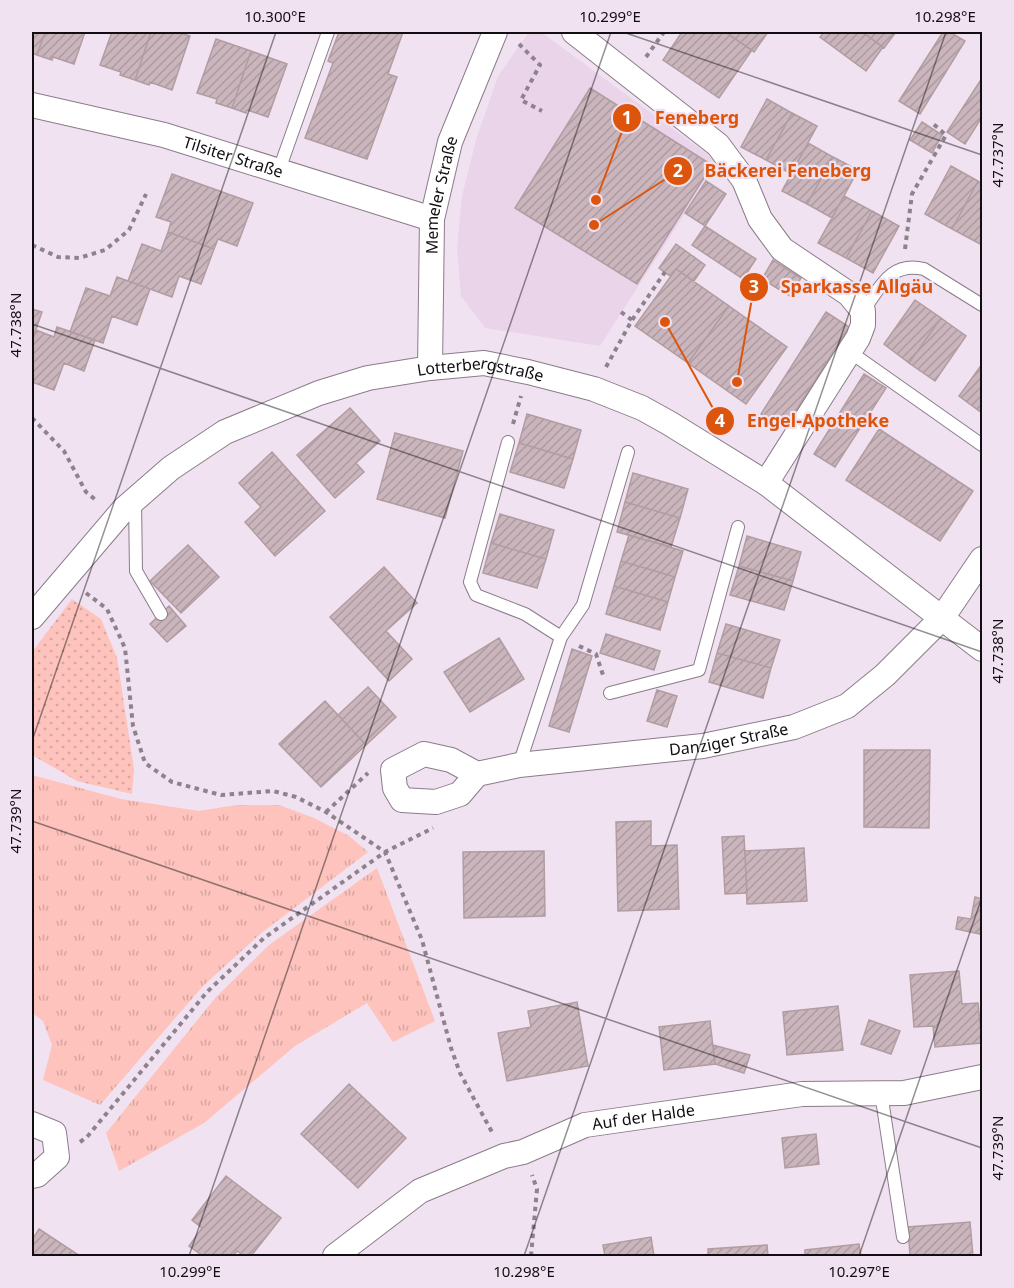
<svg xmlns="http://www.w3.org/2000/svg" width="1014" height="1288" viewBox="0 0 1014 1288" font-family="'Noto Sans',sans-serif">
	<style>
		.built { fill: #ead4e9 }
		.grass { fill: url(#grass-tufts) }
		.park { fill: url(#park-dots) }
		.building { fill: url(#building-hatch); stroke: #b19ca2; stroke-width: 1.5 }
		.lines { fill: none; stroke-linecap: round; stroke-linejoin: round }
		.lane-casing { stroke: #8a7c89; stroke-width: 14 }
		.street-casing { stroke: #8a7c89; stroke-width: 26 }
		.path { stroke: #8d828d; stroke-width: 4; stroke-dasharray: 4.5 4.5; stroke-linecap: butt }
		.lane { stroke: #fff; stroke-width: 12 }
		.street { stroke: #fff; stroke-width: 24 }
		.ticks { fill: none; stroke: #120d12; stroke-width: 1.5; stroke-opacity: 0.45 }
		.labels { text-anchor: middle; stroke-width: 4.5; stroke-linejoin: round; paint-order: stroke }
		.street-label { font-size: 16px; fill: #120d12; stroke: #f1e2f1 }
		.leader { fill: none; stroke: #dd550c; stroke-width: 2 }
		.callout-dot { fill: #dd550c; stroke: #f1e2f1; stroke-width: 2 }
		.mark-label { font-size: 18px; text-anchor: middle; font-weight: bold; fill: #fff }
		.callout-label { font-size: 18px; text-anchor: middle; font-weight: bold; fill: #dd550c; stroke: #f1e2f1; stroke-width: 4.5; stroke-linejoin: round; paint-order: stroke }
		.neatline { fill: none; stroke: #120d12; stroke-width: 2 }
		.ticks-label { font-size: 15px; text-anchor: middle; fill: #120d12 }
	</style>
	<defs>
		<pattern id="grass-tufts" width="24" height="20" patternUnits="userSpaceOnUse" patternTransform="scale(1.5)"><rect width="24" height="20" fill="#fdc3bc"/><path d="M3 7l-1-3M5 7V3M7 7l1-3M15 17l-1-3M17 17v-4M19 17l1-3" fill="none" stroke="#d8a6a1"/></pattern>
		<pattern id="park-dots" width="8" height="8" patternUnits="userSpaceOnUse" patternTransform="scale(1.5)"><rect width="8" height="8" fill="#fdc3bc"/><path d="M2 2h.1M6 6h.1" fill="none" stroke="#d8a6a1" stroke-width="1.8" stroke-linecap="round"/></pattern>
		<pattern id="building-hatch" width="6" height="6" patternUnits="userSpaceOnUse" patternTransform="scale(1.5)"><rect width="6" height="6" fill="#cbb5bc"/><path d="M-1 1l2-2M0 6l6-6M5 7l2-2" fill="none" stroke="#ad9aa1"/></pattern>
	</defs>
	<rect width="100%" height="100%" fill="#f1e2f1"/>
	<path class="built" d="M529,32H541L718,162L600,346L485,328L461,296L457,250L462,196L476,140L498,76Z"/>
	<path class="grass" d="M32,775L121,799L199,811L236,805H279L314,818L349,836L368,852L260,934L203,986L100,1105L43,1080L52,1045L43,1021L32,1013Z
		M377,868L435,1021L393,1042L367,1003L295,1046L204,1123L119,1171L106,1133L216,997L269,945Z"/>
	<path class="park" d="M72,599L101,619L117,658L134,769L132,794L77,781L32,755V652Z"/>
	<path class="building" d="M32,32H45L37,55L32,53Z
		M45,32H85L74,64L53,57L52,60L37,55Z
		M112,32H151L135,80L120,75L121,72L100,65Z
		M151,32H177L190,36L172,90L150,82L149,85L135,80Z
		M339,32H403L388,74L397,77L367,159L305,138L333,63L328,61Z
		M682,32H725L752,50L719,98L663,60Z
		M725,32H768L754,52Z
		M824,32H862L883,47L866,71L820,37Z
		M862,32H896L884,48Z
		M943,32H950L965,41L920,114L899,101Z
		M216,39L251,51L232,108L216,103L217,99L197,93Z
		M251,51L287,64L268,117L247,110L246,113L232,108Z
		M982,78V117L965,144L947,132Z
		M590,88L712,165L637,284L515,208Z
		M767,99L792,113L766,160L741,147Z
		M792,113L817,126L791,174L766,160Z
		M922,122L942,135L932,153L910,140Z
		M808,143L833,157L807,204L782,191Z
		M833,157L858,170L832,218L807,204Z
		M951,166L978,181L952,229L925,214Z
		M172,174L253,203L237,246L218,239L214,249L168,232L171,222L156,217Z
		M706,181L726,194L705,226L685,213Z
		M978,181L982,184V239L980,244L952,229Z
		M844,196L872,211L846,258L818,243Z
		M872,211L899,226L873,273L846,258Z
		M705,226L756,259L743,279L692,245Z
		M168,232L214,249L201,284L179,276L172,297L128,281L142,244L161,251Z
		M676,244L705,265L694,281L676,269L670,276L659,268Z
		M773,260L801,278L790,296L762,279Z
		M676,269L729,306L688,363L635,326Z
		M117,277L150,289L137,325L112,316L103,343L70,332L86,288L110,296Z
		M915,300L941,318L909,363L884,344Z
		M729,306L787,347L746,404L688,363Z
		M32,309L42,312L32,341Z
		M826,312L849,327L785,428L761,414Z
		M941,318L966,336L935,381L909,363Z
		M57,327L95,340L84,371L64,363L54,390L32,382V341L36,330L54,337Z
		M982,364V413L959,396Z
		M864,374L886,388L835,467L814,454Z
		M350,408L380,441L356,463L364,472L335,498L297,455Z
		M527,414L581,430L573,459L519,443Z
		M879,429L973,491L940,541L846,480Z
		M395,433L463,451L445,518L377,499Z
		M519,443L573,459L564,488L510,472Z
		M272,452L325,511L275,556L245,522L261,507L239,483Z
		M633,473L688,489L680,518L625,502Z
		M625,502L680,518L671,547L617,532Z
		M500,514L554,530L546,559L491,543Z
		M629,535L683,551L675,577L621,561Z
		M747,536L801,552L793,581L739,566Z
		M491,543L546,559L537,588L483,573Z
		M188,545L219,577L181,613L150,581Z
		M621,561L675,577L668,602L614,586Z
		M739,566L793,581L784,610L730,595Z
		M384,567L417,603L386,631L412,659L389,681L330,617Z
		M614,586L668,602L660,630L606,614Z
		M169,606L186,626L167,642L150,624Z
		M726,624L780,640L771,668L717,653Z
		M606,634L660,651L654,670L600,653Z
		M499,638L524,679L470,712L444,672Z
		M572,649L592,656L569,732L549,726Z
		M717,653L771,668L763,698L709,682Z
		M368,687L396,717L366,745L338,715Z
		M657,690L677,696L667,727L647,721Z
		M325,701L366,745L321,787L279,744Z
		M864,750H930L929,828L864,827Z
		M651,821V846L677,845L679,909L618,911L616,822Z
		M744,836L747,893L725,894L722,837Z
		M804,848L807,901L747,904L745,851Z
		M544,851L545,916L464,918L463,852Z
		M975,897L982,899V917L980,934L956,929L958,917L971,919Z
		M959,971L962,1004L978,1003L982,1043L935,1047L933,1026L914,1027L910,975Z
		M577,1002L588,1066L507,1081L498,1033L531,1027L528,1011Z
		M838,1006L843,1050L787,1055L783,1012Z
		M869,1020L900,1031L891,1054L861,1044Z
		M710,1021L715,1064L664,1070L659,1027Z
		M713,1045L750,1055L744,1073L715,1064Z
		M349,1084L406,1138L358,1188L301,1134Z
		M816,1134L819,1164L785,1168L782,1138Z
		M226,1176L281,1218L251,1256H244L237,1251L233,1256H203L189,1246L202,1228L192,1220Z
		M970,1222L973,1256H910L908,1227Z
		M39,1229L80,1256H32V1240Z
		M651,1237L654,1256H605L603,1245Z
		M859,1244L861,1256H805V1250Z
		M767,1245L768,1256H708V1249Z"/>
	<g class="lines">
		<g class="lane-casing">
			<path id="lane" d="M279,170L328,32
				M863,311C880,288 890,261 924,269L982,305
				M850,352L982,445
				M508,442L470,582L476,595L525,614L561,637
				M135,501L136,571L161,614
				M610,693L699,670L738,527
				M519,765L561,637L583,605L628,452
				M881,1093L903,1237"/>
		</g>
		<g class="street-casing">
			<g id="street">
				<path d="M574,32L718,145L744,180L760,219L782,249L849,294L863,311V325L858,338L766,483"/>
				<path id="s1" d="M32,105L164,135L432,219"/>
				<path id="s2" d="M430,368L432,219L450,142L495,32"/>
				<path id="s3" d="M32,617L124,509L171,468L225,432L319,393L368,378L430,368L484,363L528,372L594,389L642,408L669,423L766,483L982,649"/>
				<path id="s4" d="M477,774L460,794L436,802L402,800L395,788L393,770L424,754L451,760L477,774L519,765L703,746L794,727L847,706L885,675L942,618L982,559"/>
				<path d="M32,1124L54,1133L57,1157L37,1175L32,1176"/>
				<path id="s5" d="M335,1256L420,1191L504,1156L523,1152L585,1125L802,1094L904,1093L982,1077"/>
			</g>
		</g>
		<path class="path" d="M519,44L540,65L521,100L542,111
			M646,57L664,32
			M32,245L58,257L79,258L105,250L129,230L146,194
			M905,249L912,194L946,135L931,122
			M621,312L632,320
			M606,367L632,320L665,272
			M32,418L64,451L86,492L97,501
			M513,424L521,396
			M86,593L107,609L125,648L133,726L145,763L172,782L221,795L273,791L296,797L326,812L385,852L422,940L451,1048L460,1073L493,1134
			M579,646L596,654L603,675
			M326,812L368,773
			M80,1142L87,1137L207,992L264,938L385,852L433,828
			M531,1256L537,1189L532,1175"/>
		<use href="#lane" class="lane"/>
		<use href="#street" class="street"/>
	</g>
	<path class="ticks" d="M623,32L982,155M32,324L982,652M32,741L276,32M32,821L982,1148M189,1256L611,32M524,1256L946,32M859,1256L982,897"/>
	<g class="labels">
		<g class="street-label">
			<text dy="6" stroke="none"><textPath href="#s1" startOffset="208">Tilsiter Straße</textPath></text>
			<text dy="6" stroke="none"><textPath href="#s2" startOffset="174">Memeler Straße</textPath></text>
			<text dy="6" stroke="none"><textPath href="#s3" startOffset="536">Lotterbergstraße</textPath></text>
			<text dy="6" stroke="none"><textPath href="#s4" startOffset="464">Danziger Straße</textPath></text>
			<text dy="6" stroke="none"><textPath href="#s5" startOffset="344">Auf der Halde</textPath></text>
		</g>
	</g>
	<path class="leader" d="M596 200L627 118M594 225L678 171M737 382L754 287M665 322L720 421"/>
	<g class="callout-dot">
		<circle cx="596" cy="200" r="6"/>
		<circle cx="594" cy="225" r="6"/>
		<circle cx="737" cy="382" r="6"/>
		<circle cx="665" cy="322" r="6"/>
		<circle cx="627" cy="118" r="15"/>
		<circle cx="678" cy="171" r="15"/>
		<circle cx="754" cy="287" r="15"/>
		<circle cx="720" cy="421" r="15"/>
	</g>
	<g class="mark-label">
		<text x="627" y="124">1</text>
		<text x="678" y="177">2</text>
		<text x="754" y="293">3</text>
		<text x="720" y="427">4</text>
	</g>
	<g class="callout-label">
		<text x="697" y="124">Feneberg</text>
		<text x="788" y="177">Bäckerei Feneberg</text>
		<text x="857" y="293">Sparkasse Allgäu</text>
		<text x="818" y="427">Engel-Apotheke</text>
	</g>
	<rect width="1014" height="1288" fill="none" stroke="#f1e2f1" stroke-width="66"/>
	<rect x="33" y="33" width="948" height="1222" class="neatline"/>
	<g class="ticks-label">
		<text x="275" y="22">10.300°E</text>
		<text x="610" y="22">10.299°E</text>
		<text x="945" y="22">10.298°E</text>
		<text transform="translate(998 155) rotate(-90)" y="5">47.737°N</text>
		<text transform="translate(16 325) rotate(-90)" y="5">47.738°N</text>
		<text transform="translate(998 651) rotate(-90)" y="5">47.738°N</text>
		<text transform="translate(16 821) rotate(-90)" y="5">47.739°N</text>
		<text transform="translate(998 1148) rotate(-90)" y="5">47.739°N</text>
		<text x="190" y="1277">10.299°E</text>
		<text x="524" y="1277">10.298°E</text>
		<text x="859" y="1277">10.297°E</text>
	</g>
</svg>
